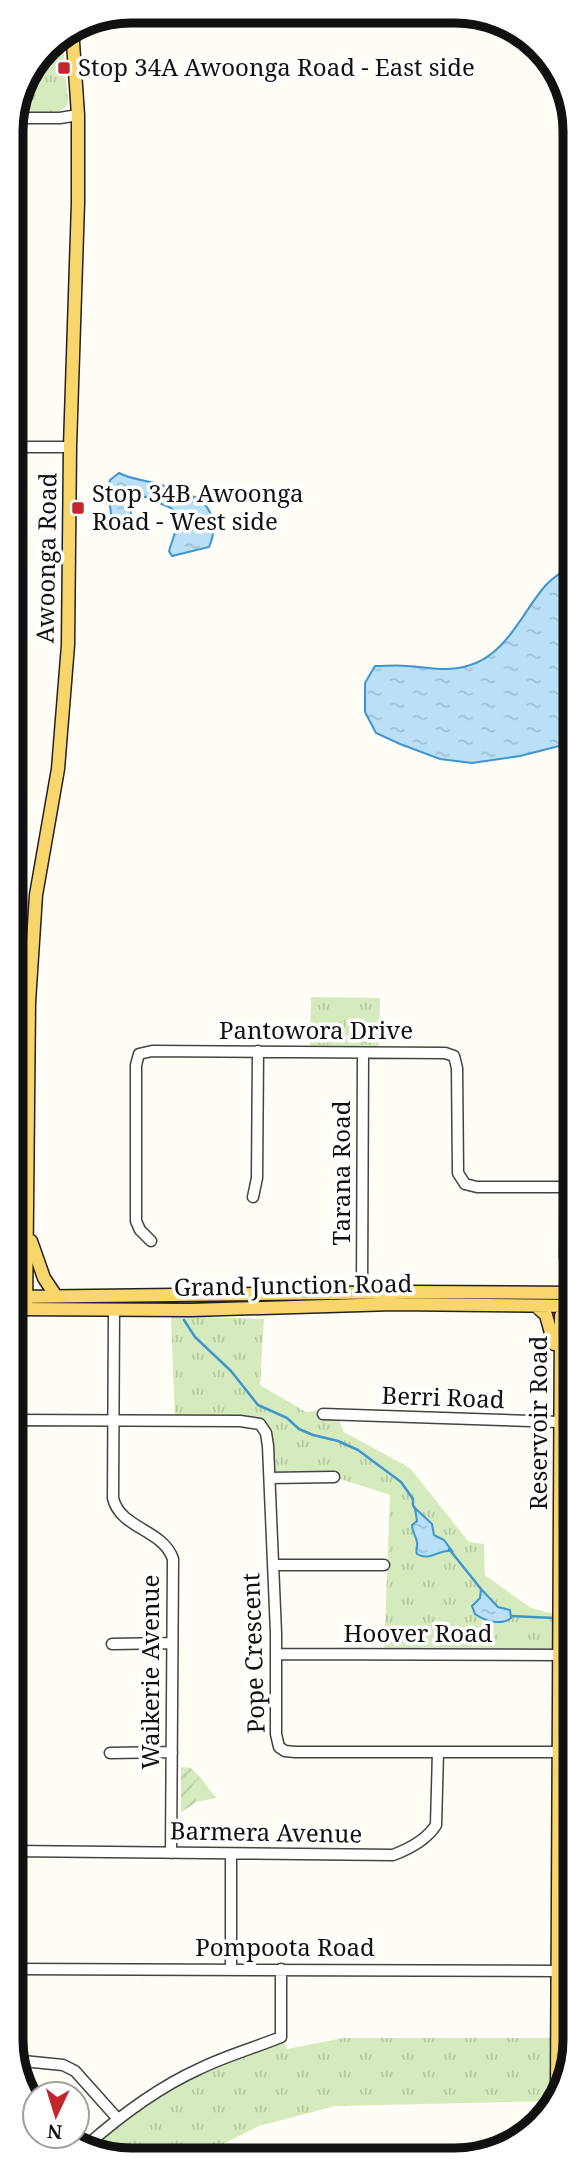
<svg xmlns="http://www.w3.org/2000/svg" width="586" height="2171" viewBox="0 0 586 2171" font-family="'Noto Serif',serif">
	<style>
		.park { fill: url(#park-tufts) }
		.garden { fill: url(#garden-furrows) }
		.water { fill: url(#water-ripples); stroke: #3f96cf; stroke-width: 2 }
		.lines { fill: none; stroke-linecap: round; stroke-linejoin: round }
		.stream { stroke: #3f96cf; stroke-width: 2.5 }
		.minor-casing { stroke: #444; stroke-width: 13 }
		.major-casing { stroke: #222; stroke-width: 15 }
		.minor { stroke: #fff; stroke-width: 10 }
		.major { stroke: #f9d66b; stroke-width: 12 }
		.poi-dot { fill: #c4262e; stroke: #fff; stroke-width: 2.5 }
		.labels { text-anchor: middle; stroke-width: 7; stroke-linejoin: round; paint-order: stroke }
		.poi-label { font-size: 24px; fill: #111; stroke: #fff; text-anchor: start }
		.street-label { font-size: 24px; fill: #111; stroke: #fff }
		.rim { fill: none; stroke: #111; stroke-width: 9 }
	</style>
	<defs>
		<pattern id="park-tufts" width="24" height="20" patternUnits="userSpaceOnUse" patternTransform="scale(1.75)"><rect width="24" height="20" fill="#d5ebbd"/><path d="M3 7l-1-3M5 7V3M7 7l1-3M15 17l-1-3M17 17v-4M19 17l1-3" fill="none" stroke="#b6c8a1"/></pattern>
		<pattern id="garden-furrows" width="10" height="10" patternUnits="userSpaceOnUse" patternTransform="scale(1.75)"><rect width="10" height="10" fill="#d5ebbd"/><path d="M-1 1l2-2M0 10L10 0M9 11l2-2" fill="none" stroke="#b6c8a1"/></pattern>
		<pattern id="water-ripples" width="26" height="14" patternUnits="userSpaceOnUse" patternTransform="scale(1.75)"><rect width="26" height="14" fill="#b9e0f7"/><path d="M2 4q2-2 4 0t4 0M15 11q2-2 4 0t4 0" fill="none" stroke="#9ebfd3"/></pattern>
	</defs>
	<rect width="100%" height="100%" fill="#fffdf5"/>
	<path class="park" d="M50,43H63L68,104C58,119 31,113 16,113L46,45Z
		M311,997L380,998L379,1048L310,1047Z
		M171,1316L264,1319L260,1385L306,1412L334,1408L344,1432L410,1468L469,1542L484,1544L485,1575L531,1608L559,1615V1655H384L390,1495L334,1477L270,1478L260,1424L175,1421Z
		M567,1585H575V1624L567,1625Z
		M200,1777L216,1798L197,1802L191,1789L195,1781Z
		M281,2037L287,2049L343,2038H555L554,2099L553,2101L335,2106L259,2126L195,2158H107L90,2148L117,2122L198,2069Z"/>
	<path class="garden" d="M181,1767L191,1768L200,1777L195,1782L191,1789L197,1802L181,1812Z"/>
	<path class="water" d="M119,473C134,481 151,480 167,487C172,489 176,494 181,495C187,496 193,495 197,498C215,510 217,529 209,547L172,556L169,551L178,523L177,514L171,508L146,497H138L132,506L128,530L122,531L118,527L117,518L111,514L108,490L110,480Z
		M575,563V742L520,756L472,763L440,759L400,744L376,733L365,712V683L375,666C386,666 397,665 408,666C428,667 447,672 467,666C506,656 521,614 545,586C553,577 565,570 575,563Z
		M415,1508L432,1524L434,1535L444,1540L452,1551C439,1549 429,1562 417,1554C415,1549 418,1547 417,1542C416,1536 412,1532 412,1525L417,1521Z
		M481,1589L498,1607L510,1610L511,1618C502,1626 485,1621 475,1614L472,1606L480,1598Z"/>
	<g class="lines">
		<path class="stream" d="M184,1320L195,1337L231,1371L258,1405L287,1418L299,1429L313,1435L338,1441L358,1450L401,1482L413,1499V1505L416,1511
			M449,1549L481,1589
			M511,1616L554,1618
			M564,1617H575"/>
		<g class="minor-casing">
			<path id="minor" d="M13,118H60L78,115
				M11,447H70
				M253,1197L257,1178L258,1051
				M151,1241L140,1230L136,1221V1065L139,1054L152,1051L445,1053L454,1056L457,1068L458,1173L465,1184L477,1187H565
				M565,1258L567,988
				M362,1293L363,1053
				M114,1309L113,1498C120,1529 163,1529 173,1559L171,1853
				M323,1414L560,1422
				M11,1420L240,1421L260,1424L266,1433L268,1446L276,1633V1734L279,1747L285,1751L295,1752H559
				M270,1478L334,1477
				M11,1524L16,1517L17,1420
				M273,1565H384
				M112,1644L172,1643
				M277,1654L559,1655
				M110,1753L172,1752
				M11,1851L393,1855C409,1849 427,1839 436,1825L438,1752
				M12,1969L558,1971
				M231,1969V1854
				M13,2060L63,2065L75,2071L117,2118
				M86,2146C120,2116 157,2088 199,2069C225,2056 254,2048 281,2037V1969"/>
		</g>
		<g class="major-casing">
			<path id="major" d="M31,1241L44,1278L56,1296
				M11,1297L411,1292L575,1293
				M536,1306L546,1315L554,1344
				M11,1309L191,1310L394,1304L575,1306
				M26,1309L29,1002L36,895L58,769L68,645L70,447L78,203V115L72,28
				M567,1356L575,1329
				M567,1874V2067
				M557,2091L561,1316L565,1306"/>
		</g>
		<use href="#minor" class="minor"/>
		<use href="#major" class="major"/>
	</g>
	<g class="poi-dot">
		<rect x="57" y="61" width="14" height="14" rx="3.5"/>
		<rect x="71" y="501" width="14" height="14" rx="3.5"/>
	</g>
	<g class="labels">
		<g class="poi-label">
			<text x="78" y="76">Stop 34A Awoonga Road - East side</text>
			<text x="92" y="502">Stop 34B Awoonga<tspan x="92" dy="28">Road - West side</tspan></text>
		</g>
		<g class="street-label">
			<text transform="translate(47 558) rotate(-89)" y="8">Awoonga Road</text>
			<text x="316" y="1039">Pantowora Drive</text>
			<text transform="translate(342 1173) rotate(-90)" y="8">Tarana Road</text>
			<text transform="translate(293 1286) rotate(-1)" y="8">Grand Junction Road</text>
			<text transform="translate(443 1398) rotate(2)" y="8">Berri Road</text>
			<text transform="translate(539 1423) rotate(-90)" y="8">Reservoir Road</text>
			<text x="418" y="1642">Hoover Road</text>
			<text transform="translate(254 1653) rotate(-92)" y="8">Pope Crescent</text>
			<text transform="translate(151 1672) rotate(-90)" y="8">Waikerie Avenue</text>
			<text transform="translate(266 1833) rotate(1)" y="8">Barmera Avenue</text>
			<text x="285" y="1956">Pompoota Road</text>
		</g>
	</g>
	<path d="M0 0H586V2171H0ZM131 23H455A108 108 0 0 1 563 131V2040A108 108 0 0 1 455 2148H131A108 108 0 0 1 23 2040V131A108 108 0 0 1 131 23Z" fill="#fff" fill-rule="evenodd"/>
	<path class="rim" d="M131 23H455A108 108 0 0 1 563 131V2040A108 108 0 0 1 455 2148H131A108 108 0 0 1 23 2040V131A108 108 0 0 1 131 23Z"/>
	<g transform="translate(56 2115) rotate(184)"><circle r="33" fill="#ffffff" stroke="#a0a0a0" stroke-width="2"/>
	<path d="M0-5L12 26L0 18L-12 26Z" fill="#c4262e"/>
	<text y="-10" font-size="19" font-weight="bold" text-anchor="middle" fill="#111111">N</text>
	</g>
</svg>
